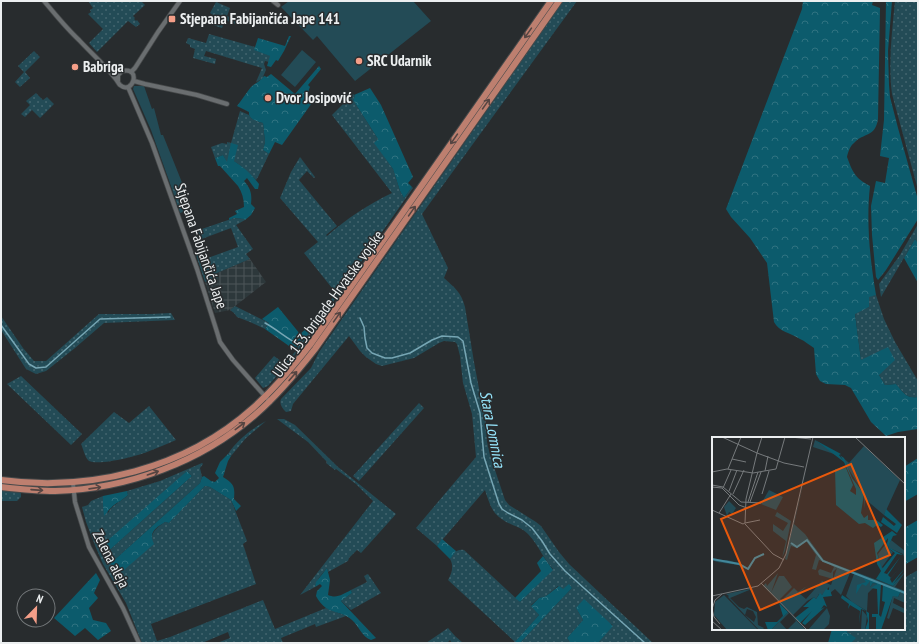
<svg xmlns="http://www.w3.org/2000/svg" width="919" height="644" viewBox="0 0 919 644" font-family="'PT Sans Narrow',sans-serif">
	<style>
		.industrial { fill: url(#industrial-grid) }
		.grass { fill: url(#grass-dots); fill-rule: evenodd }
		.forest { fill: url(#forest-crowns) }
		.park { fill: #234b56 }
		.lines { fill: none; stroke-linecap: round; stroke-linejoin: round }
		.stream { stroke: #76a6b4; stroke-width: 1.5 }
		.minor-casing { stroke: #46494a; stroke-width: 5.5 }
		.primary-casing { stroke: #46494a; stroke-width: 8 }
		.minor { stroke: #6a6e70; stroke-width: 4 }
		.primary { stroke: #bd7f6f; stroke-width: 6 }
		.oneway { stroke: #554542 }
		.poi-dot { fill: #f49e88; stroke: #282c2e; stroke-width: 1.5 }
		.labels { text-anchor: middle; stroke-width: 3; stroke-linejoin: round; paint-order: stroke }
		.poi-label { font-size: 15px; font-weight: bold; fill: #eceff0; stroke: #282c2e; text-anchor: start }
		.street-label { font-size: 15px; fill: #eceff0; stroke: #282c2e }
		.water-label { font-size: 16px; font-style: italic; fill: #96e5fc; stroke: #282c2e }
		.inset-river { fill: none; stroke: #43879a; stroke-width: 2 }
		.inset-road { fill: none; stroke: #767a7c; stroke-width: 1 }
		.view { fill: #e8590c; fill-opacity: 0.15; stroke: #e8590c; stroke-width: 2 }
		.inset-edge { fill: none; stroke: #eceff0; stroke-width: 2 }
	</style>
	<defs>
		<pattern id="industrial-grid" width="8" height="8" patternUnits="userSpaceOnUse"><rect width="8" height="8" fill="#2d383b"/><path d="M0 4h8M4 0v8" fill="none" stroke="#4c5558"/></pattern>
		<pattern id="grass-dots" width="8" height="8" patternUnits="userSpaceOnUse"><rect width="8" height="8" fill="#234b56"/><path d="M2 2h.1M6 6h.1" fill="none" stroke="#43656f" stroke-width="1.8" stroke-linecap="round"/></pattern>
		<pattern id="forest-crowns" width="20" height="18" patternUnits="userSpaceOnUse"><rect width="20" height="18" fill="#0c5b6c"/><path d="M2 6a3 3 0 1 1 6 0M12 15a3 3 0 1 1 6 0" fill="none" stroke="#307381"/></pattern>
	</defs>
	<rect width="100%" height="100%" fill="#282c2e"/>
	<path class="industrial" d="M250,259L266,282L230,310L215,313L205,282L217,278V273Z"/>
	<path class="grass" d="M88,1H141L145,5L133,16L135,18L134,19L136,21L137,20L140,24L136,27L128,21L97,52L89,43L103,29L88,14L91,12L90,10L93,8Z
		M563,1H577L422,214L448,268L444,278C455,288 461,292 465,307L474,362L480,394L485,414L487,442L490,455L505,500L509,505L536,522L541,526L559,552L569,564L653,643H598L613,625L576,608L583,620L567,638L570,642V643H520L572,588L569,585L563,590L558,586L546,596L539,598L531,605L539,615L515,642L448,580C452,573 454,566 450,559C454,553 456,549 464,550L520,602L553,569C549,565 546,560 542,554C538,547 534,540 528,534C520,526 508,525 499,517C491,511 488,499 485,490L437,546L416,528L476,457L472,414L463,383L460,356L457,344L455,342L444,341L439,343L414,358L382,366L376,364L366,357L360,351L349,336L293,404L291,411L286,412C282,408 279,404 281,399L311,368L319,352Z
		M895,1H918V190L892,94C888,63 892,32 895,1Z
		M216,2L230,8L227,16L239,21L238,25L225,20L222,28L210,24L213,15L210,13Z
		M209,34L255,47V50L271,56L269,62L265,61L264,64L266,70L262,79L256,82L262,68L206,51L204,56L216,59L215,64L193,58L195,49L190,47V45L186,43L188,38L206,43Z
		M34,51L40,57L25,72L30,78L20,87L15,82L24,72L18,66Z
		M36,93L43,100L47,97L54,104L40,118L32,110L25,117L21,114L30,105L26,101Z
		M353,94L355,96L353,100L378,139L375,143L393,169L400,191L404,198L412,187L413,188L300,349L268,386L263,388L255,378L274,356L285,364L298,348L296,345L299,340L302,341L309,331V329L314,323L336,293L304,253L318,242L280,198L291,172L300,157L315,177L314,178L307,171L299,180L337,226L326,235L327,236C346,219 369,204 392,193L332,115Z
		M240,111L249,115C252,120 257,122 263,123L265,142L263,150L269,154L258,177L256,180L241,166L234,161L227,163L223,155L215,158L211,147L222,143L227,144V142L231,143Z
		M183,185L192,209L180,213L172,189Z
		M234,218L244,219L245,220L236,225L253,249L246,254L250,259L217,273L218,278L205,282L196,255L203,253L205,259L238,247L231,228L199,240L196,231Z
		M918,224V243L915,239L881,297L879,284L900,255Z
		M876,295L884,319L895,342L918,381V397C906,399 903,392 896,384L885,385L879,375L861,360L855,313L869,307V296Z
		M235,306L269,323L265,329L250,322L237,317L234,313L230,310Z
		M171,313L175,320L104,323L75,348L46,371L36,374L26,369L1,330V316L23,348L34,361H46L99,314H151Z
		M21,376L82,434L71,445L7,384Z
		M419,403L424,408L359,481L353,476Z
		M149,406L176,440C167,444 157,448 147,452C137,456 99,466 89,461C85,458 83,448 81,444L114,412L129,423Z
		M277,419H284L295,425L338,467L396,514L361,553L357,550L349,558L348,561L328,572L327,568C322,574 317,579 315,587L300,595L373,501L356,484L336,469L335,470L326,463L327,462L308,442Z
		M266,421L246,438L231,456L228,454C237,440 251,429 266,421Z
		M202,463L203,464L200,468L202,477L200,483L111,563L151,539C153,530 158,527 165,522L169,523L205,486L210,487L231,500L247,541L243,544L256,584L151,624L157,641L170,637L263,600L275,629L326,608L346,616L316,627L315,624L281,638L283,643H217L230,638L228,632L202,643H142L126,603L103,564L96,548L86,522L82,507L88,505L91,501L103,496V504L108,513C112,505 121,502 128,495L127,491L160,481ZM187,471L192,476L103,556Z
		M1,490L21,493V497L17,501H1Z
		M918,570V643H851L855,638L847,632V629H904V578Z
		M368,574L381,593L351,610L341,601L352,593L351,590L367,582L364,576Z
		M448,628L455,636L463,643H452L450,640L447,643H426Z"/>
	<path class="forest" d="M803,1H873L872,5L880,8L878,119C875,138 864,132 854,143C850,146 848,152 847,157C853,173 855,178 870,186C866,223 870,259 876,295L869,297V307L855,314L861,360L888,347L895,360L879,375L885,385L896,384C903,392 906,399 918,397V429L898,432L886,436L871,422L851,388L845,385L826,384L820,381L816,374L814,348C809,345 805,341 800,339C791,333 779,332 774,322L767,263L750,238L731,217L726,209L802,9Z
		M886,1H892L888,51L889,85L890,97L898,128L918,200V219L886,270L878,280L876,277L872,235L871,206L876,181L885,183L889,158L880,156L884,120Z
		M289,36H291L284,51L278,61L276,60L271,67L267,66L270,56L254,50L258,38L285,46Z
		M319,66L321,69L308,85L310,87C307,94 309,95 314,100L282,145L275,142L269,154L263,150L265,142L263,123C257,122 248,119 249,112L237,106C242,100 246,93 251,87C255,83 261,81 264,76L267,77L271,74L295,94Z
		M370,88L381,105L413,177L408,183L412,187L404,198L400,191L393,169L374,143L378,139L353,100L355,96L354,95Z
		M231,143L238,145L234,161C244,167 252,175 259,184L258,189H255L247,178L244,181C251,189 252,194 251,204L255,208L251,215L245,220L244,219L234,218L229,220V218L237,214L235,211L244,207C244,199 242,192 238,186L220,166H218L215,158L223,155L227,162Z
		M915,239L918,243V283L904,258Z
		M278,307L300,334L307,328L309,329L310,331L302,341L299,340L296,344L297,347L289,346L265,329L269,323L262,319Z
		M228,454L231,456L228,461L223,477C234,484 235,486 234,499L241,506L236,511L231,500L210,487L205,486L169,523L165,522C156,528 148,532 154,544L117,576L111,563L200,483L202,477L204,476L211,481L215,482L219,478L215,473L220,462Z
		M918,458V494L904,502V467Z
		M187,471L192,476L103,556L99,548Z
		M127,491L128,495C122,501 115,503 111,508C108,510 107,513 104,516L103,504V496Z
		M918,520V557L904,565V528Z
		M442,539L456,551L450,559L437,546Z
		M543,556L553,570L520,602L515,598L541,571L537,563Z
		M327,568L330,580L328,595C337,599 343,594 351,590L352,593L341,601L376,638L371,640C362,637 359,626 352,620C345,613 334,613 326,608C322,605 318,600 316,596L317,591L322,586L320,584L315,587L316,582Z
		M96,573L100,580L94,593L98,598L89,608L93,620L106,623L111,631L98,640L85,628L75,636L54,618Z
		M569,584L572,588L520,643H514L539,615L531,606L539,598L546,596L559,586L563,589Z
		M584,599L613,626L598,643H570V642L567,638L583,620L576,608Z
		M832,629H847V632L856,638L851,643H828Z"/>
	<path class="park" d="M289,1H413L431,21L355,81L317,36L313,40L281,7Z
		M302,50L316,62L295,87L281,75Z
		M134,86H144L152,109L154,108L161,135H163L183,185L172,189L151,130L133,89Z"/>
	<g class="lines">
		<path class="stream" d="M360,318L364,327L365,338L367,348L372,353L385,358H392L410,353L432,340L442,336L458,337L463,341L471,383L480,413L484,457L499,504L502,509L508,513L522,520L532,528L542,541L550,554L565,571L645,643
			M265,323C278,330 287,339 300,345
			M1,325L29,364L36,368L46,367L100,319L170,317"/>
		<g class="minor-casing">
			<path id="minor" d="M44,1C55,14 66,28 79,40C91,53 104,64 115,78C117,80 118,83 120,85C133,96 142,66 122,71L118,75V81
				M273,1L278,5
				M131,72L135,68L158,32L180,1
				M134,81L145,84L197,95L227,104
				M128,87L152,143L197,269L217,332L220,342L233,360L270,402
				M73,483L75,502L89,547L123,608L139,643"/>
		</g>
		<g class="primary-casing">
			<path id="primary" d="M1,480C90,492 185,469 253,408C274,389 292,368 310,345L551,1
				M1,487C19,489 37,491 55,491C128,489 201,462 256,414C278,395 297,372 315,349L559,1"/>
		</g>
		<use href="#minor" class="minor"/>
		<use href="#primary" class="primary"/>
	</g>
	<defs><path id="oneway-shaft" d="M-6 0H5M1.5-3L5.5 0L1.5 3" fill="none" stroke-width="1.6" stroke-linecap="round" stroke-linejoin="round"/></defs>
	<g class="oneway">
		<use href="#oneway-shaft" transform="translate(528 33) rotate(125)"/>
		<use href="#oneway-shaft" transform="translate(486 104) rotate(-55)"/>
		<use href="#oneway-shaft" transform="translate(454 139) rotate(125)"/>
		<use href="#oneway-shaft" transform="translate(412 211) rotate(-55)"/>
		<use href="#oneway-shaft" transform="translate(337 317) rotate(-55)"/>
		<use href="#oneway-shaft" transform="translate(293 376) rotate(-49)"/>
		<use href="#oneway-shaft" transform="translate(240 426) rotate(-37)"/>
		<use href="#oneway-shaft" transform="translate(153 473) rotate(-19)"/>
		<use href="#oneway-shaft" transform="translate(95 488) rotate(-8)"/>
		<use href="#oneway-shaft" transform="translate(37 490) rotate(4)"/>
	</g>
	<g class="poi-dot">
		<rect x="168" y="15" width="8" height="8" rx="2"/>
		<circle cx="359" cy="61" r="4"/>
		<circle cx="75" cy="67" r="4"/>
		<circle cx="268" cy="98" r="4"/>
	</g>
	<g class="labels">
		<g class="poi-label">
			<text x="180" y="24">Stjepana Fabijančića Jape 141</text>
			<text x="367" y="66">SRC Udarnik</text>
			<text x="83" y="72">Babriga</text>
			<text x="276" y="103">Dvor Josipović</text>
		</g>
		<g class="street-label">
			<text transform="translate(201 246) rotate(71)" y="5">Stjepana Fabijančića Jape</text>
			<text transform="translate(328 304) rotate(-54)" y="5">Ulica 153. brigade Hrvatske vojske</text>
			<text transform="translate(111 559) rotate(63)" y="5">Zelena aleja</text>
		</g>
		<g class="water-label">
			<text transform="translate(493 429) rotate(79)" y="6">Stara Lomnica</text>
		</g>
	</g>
	<g transform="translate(712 437)">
		<rect width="193" height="193" fill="#282c2e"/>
		<path d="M103,3L117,13L125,18L101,10ZM152,9L188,43L172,78L153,62L152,72V57L128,18L137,26ZM95,31L82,87L93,97L112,123L181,149L193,135L183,150L193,154V166L182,161L181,166L193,172L192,176L181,171L177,182L175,181L181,158L186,160L189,155L159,144L158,150L161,146L165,147L156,156L155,174L140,165L134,159L142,137L138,136L129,158L123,152L118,156L117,150L110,158L107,157L104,162L102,160L95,164L81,178L51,149L54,146L55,149L66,136L59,156L67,139H72L80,150L68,162L70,163L82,151L86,155L95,149L87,156L94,162L110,144L119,148L125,131L121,135V142L107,138L106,134L108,132L119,136L122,130L117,127L107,123L104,133L100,132L104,118L94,104L85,111L79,109L75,123L73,122ZM17,64L24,71L20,77L17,75L15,79L12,70ZM65,75L79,84L73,114L70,121L74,104L61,94V87L71,94L76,86L63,79ZM177,103L175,110L181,115L170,130L173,133L169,132L166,117ZM179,103L193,114L191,120V117L177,111L176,109ZM52,116L43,122L37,133L26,128L5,125L0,123H15L27,126L36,131L42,121ZM42,151L18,161L27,170L32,172L35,170L45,175L46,188L52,191L50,193H47L16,160L17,159L14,157ZM35,172L41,174L44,180L42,185L33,178ZM12,158L46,193H15L2,178L3,165ZM115,171L118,179L117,187L111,193H96ZM150,173L155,179L153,193H149ZM76,175L94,193H59ZM77,176L84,184L75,193L68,185Z" fill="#234b56" fill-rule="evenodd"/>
		<path d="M103,3L129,17L127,18L131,23L129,19L132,21L140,41L152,57L149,76L152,81L156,78V83H164L171,88L169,90L165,88L161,91L153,86L147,87L124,68L123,32L134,31L141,48L138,54L144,58V52L132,25ZM174,72L190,88L185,96L169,85L171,80L182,89L184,87L172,78ZM180,94L185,98L181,99L176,110L191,118L185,117L172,136L175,137L189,119L176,138L179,141L193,124L178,142L180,146L193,131L181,147L193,135L181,149L164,142L169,134L165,127L162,106ZM176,101L175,110L183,116L170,132L165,116ZM151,141L169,147L167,178L169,180L173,165L170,164L171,148L189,154L186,160L181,159L169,193H164V180H160V177H166L165,152L159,151L165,147L161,146L158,150V144L154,149L150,147L144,157L145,148L154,145ZM117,150L120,159L111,160L115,170L112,168L109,172L113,170L93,188L90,186L100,174L88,186L83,181L97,170H91L102,160L104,162L108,156L110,158L114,152L117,153ZM130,158L157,176V193H153L156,184L154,174L149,172L147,187L148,174L138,168L136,172L137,167L129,161ZM67,166L76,175L59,193H56L53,185H65L71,179Z" fill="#0c5b6c" fill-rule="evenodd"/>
		<path d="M57,53L71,60L64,73L49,67Z" fill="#234b56"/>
		<path class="inset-river" d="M79,106L85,110L95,103L111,124L193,156M0,122L27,127L36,132L43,121L52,117"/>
		<path class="inset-road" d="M10,0L45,16L50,0M78,0L99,2M143,0L193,47M20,22L34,25M16,32L29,0M53,34L56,19M0,35L15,32L41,36M41,36L64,32L73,0M0,48L11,50L29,65L49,66M0,50L10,51L27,68L35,71M11,51L19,33M17,54L25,33M21,57L32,33M50,57L57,34M36,65L46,35M38,65L49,35M0,73L31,87M7,76L19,57M33,86L48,83M31,87L33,86L34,62L45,16L72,26L92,30M33,87L61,117L72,123M49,146L95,193M0,159L46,149L67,131L74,117L101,0M0,184L10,193M8,187L2,180L0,172L3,163L10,157"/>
		<path class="view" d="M139,27L178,118L48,173L9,82Z"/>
		<rect width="193" height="193" class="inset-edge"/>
	</g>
	<rect width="919" height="644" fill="none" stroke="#eceff0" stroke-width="4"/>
	<g transform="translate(36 608) rotate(23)"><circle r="19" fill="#282c2e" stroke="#767a7c"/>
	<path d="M0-3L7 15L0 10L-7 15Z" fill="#f49e88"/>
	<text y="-6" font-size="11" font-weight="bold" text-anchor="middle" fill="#eceff0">N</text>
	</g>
</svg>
